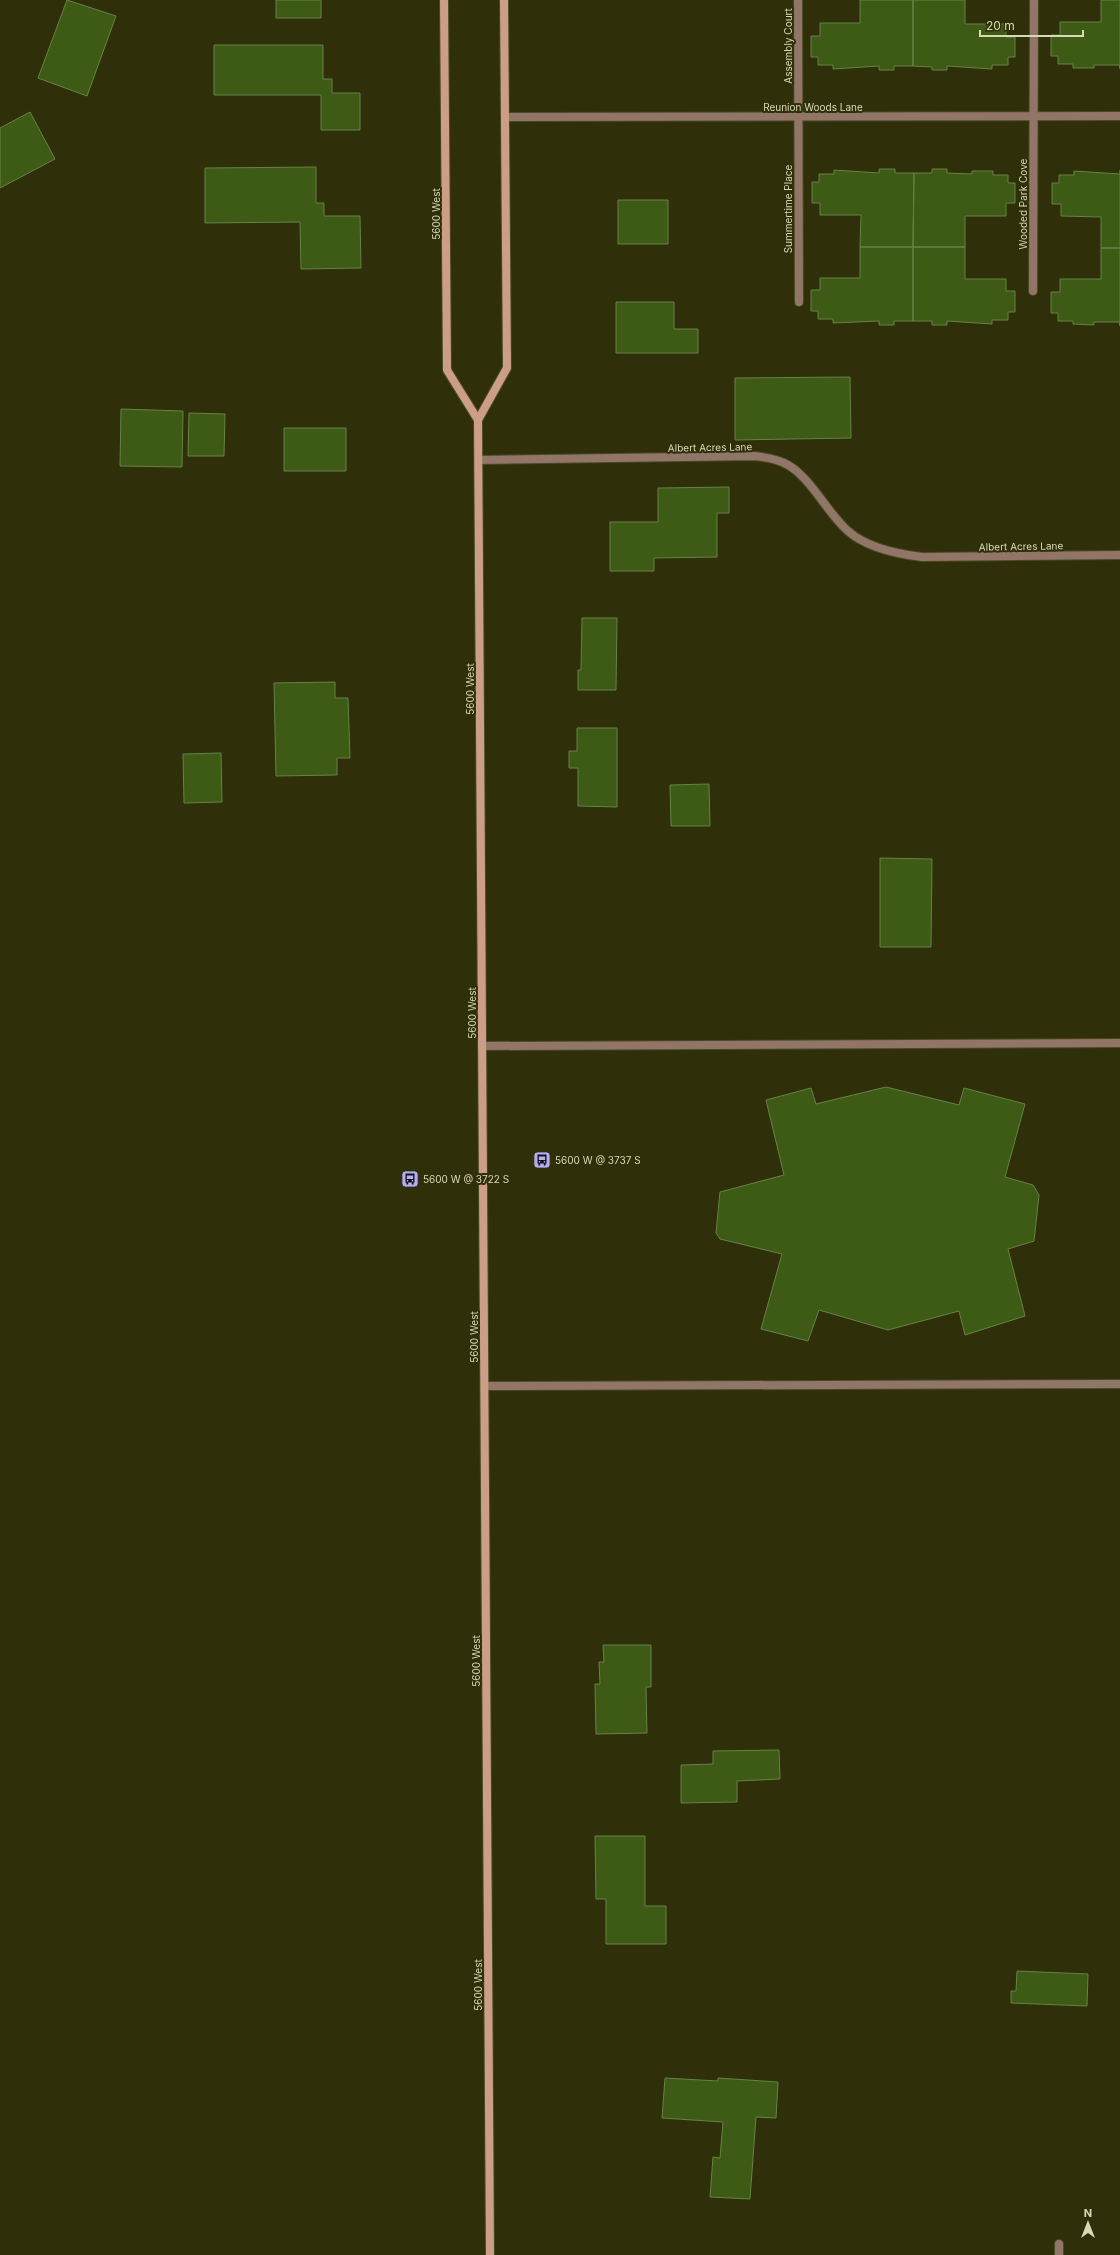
<svg xmlns="http://www.w3.org/2000/svg" width="1120" height="2255" viewBox="0 0 1120 2255" font-family="Inter,sans-serif">
	<style>
		.building { fill: #3d5b14; stroke: #668346 }
		.lines { fill: none; stroke-linecap: round; stroke-linejoin: round }
		.service-casing { stroke: #4a4a25; stroke-width: 10 }
		.minor-casing { stroke: #4a4a25; stroke-width: 10 }
		.secondary-casing { stroke: #4a4a25; stroke-width: 10 }
		.service { stroke: #917566; stroke-width: 8 }
		.minor { stroke: #917566; stroke-width: 8 }
		.secondary { stroke: #cb9e85; stroke-width: 8 }
		.labels { text-anchor: middle; stroke-width: 4; stroke-linejoin: round; paint-order: stroke }
		.street-label { font-size: 10px; fill: #d7d9b6; stroke: #2f2f09 }
		.poi-label { font-size: 10px; fill: #d7d9b6; stroke: #2f2f09; text-anchor: start }
	</style>
	<rect width="100%" height="100%" fill="#2f2f09"/>
	<path class="building" d="M67,0L116,16L87,96L38,78Z
		M276,0H321V18H276Z
		M860,0H913V66H894V70H879V66L833,69V65H818V57H811V36H820V23H860Z
		M913,0H965V24H1006V37H1015V57H1008V65H992V69L947,66V70H932V67L913,66Z
		M1101,0H1120V69L1119,65H1094V68H1073V64H1058V56H1051V35H1060V22H1101Z
		M214,45H323V79H332V93H360V130H321V95H214Z
		M30,112L55,159L0,188V128Z
		M316,167V203H324V216H360L361,268L301,269L300,222L205,223V168Z
		M879,169H895V173H914L913,247H860L861,215H820V203H812V182H819V174H834V170L879,173Z
		M932,169H947V173L972,174V171H993V175H1008V183H1015V203H1006V216H965V247H913L914,173H932Z
		M1120,170V248H1101V217L1061,216V204H1052V183H1059V175H1074V171L1120,174Z
		M618,200H668V244H618Z
		M860,247H913V321H894V325H879V321L833,323V319H818V311H811V290H820V278H860Z
		M913,247H965V279H1006V291H1015V312H1008V320H992V324L947,321V325H932V321H913Z
		M1101,248H1120V326L1119,322H1094V325L1073,324V321H1058V313H1051V292H1060V279H1101Z
		M616,302H674V329H698V353H616Z
		M850,377L851,438L735,440V378Z
		M121,409L183,411L182,467L120,466Z
		M189,413L225,414L224,456H188Z
		M284,428H346V471H284Z
		M729,487V513H717V557L654,558V571H610V522H658V488Z
		M582,618H617L616,690H578V670H581Z
		M335,682V698H348L350,758H337V775L276,776L274,683Z
		M577,728H617V807L578,806V768H569V751H577Z
		M221,753L222,802L184,803L183,754Z
		M709,784L710,826H671L670,785Z
		M880,858L932,859L931,947H880Z
		M886,1087L959,1105L964,1088L1025,1104L1005,1177L1033,1185L1039,1195L1034,1241L1008,1249L1025,1316L965,1335L959,1311L888,1330L819,1310L808,1341L761,1329L782,1254L720,1239L716,1233L720,1192L784,1175L766,1100L811,1088L816,1104Z
		M603,1645H651V1687H646L647,1733L596,1734L595,1684H600L599,1662H604Z
		M779,1750L780,1779L737,1781V1802L681,1803V1765L713,1764V1751Z
		M595,1836H645V1906H666V1944H606V1899H596Z
		M1017,1971L1088,1974L1087,2006L1011,2003V1991H1016Z
		M665,2078L718,2081V2078L778,2082L776,2118L756,2117L750,2199L710,2197L713,2157L720,2158L723,2122L662,2118Z"/>
	<g class="lines">
		<g class="service-casing">
			<path id="service" d="M798,0L799,302
				M1033,291L1034,0
				M482,1046L1120,1043
				M485,1386L1120,1384"/>
		</g>
		<g class="minor-casing">
			<path id="minor" d="M505,117L1120,116
				M479,460L753,456C765,457 778,459 788,465C811,478 828,514 848,531C867,548 897,554 922,557L1120,555
				M1059,2244V2255"/>
		</g>
		<g class="secondary-casing">
			<path id="secondary" d="M444,0L447,370L478,420
				M490,2255L478,420L507,368L504,0"/>
		</g>
		<use href="#service" class="service"/>
		<use href="#minor" class="minor"/>
		<use href="#secondary" class="secondary"/>
	</g>
	<defs>
		<g id="bus-square" transform="scale(0.9)"><rect x="-9" y="-9" width="18" height="18" rx="4" fill="#b6acf8" stroke="#2f2f09"/><path d="M-5-6H5V4H4V6H2V4H-2V6H-4V4H-5ZM-3.5-4V0h7V-4ZM-3.5 1.2v1.5H-2V1.2ZM2 1.2v1.5H3.5V1.2Z" fill="#111"/></g>
	</defs>
	<g fill-rule="evenodd">
		<use href="#bus-square" x="542" y="1160"/>
		<use href="#bus-square" x="410" y="1179"/>
	</g>
	<g class="labels">
		<g class="street-label">
			<text transform="translate(788 46) rotate(-90)" y="4">Assembly Court</text>
			<text x="813" y="111">Reunion Woods Lane</text>
			<text transform="translate(1023 204) rotate(-90)" y="4">Wooded Park Cove</text>
			<text transform="translate(788 209) rotate(-90)" y="4">Summertime Place</text>
			<text transform="translate(436 214) rotate(-90)" y="4">5600 West</text>
			<text transform="translate(710 447) rotate(-1)" y="4">Albert Acres Lane</text>
			<text transform="translate(1021 546) rotate(-1)" y="4">Albert Acres Lane</text>
			<text transform="translate(470 689) rotate(-90)" y="4">5600 West</text>
			<text transform="translate(472 1013) rotate(-90)" y="4">5600 West</text>
			<text transform="translate(474 1337) rotate(-90)" y="4">5600 West</text>
			<text transform="translate(476 1661) rotate(-90)" y="4">5600 West</text>
			<text transform="translate(478 1985) rotate(-90)" y="4">5600 West</text>
		</g>
		<g class="poi-label">
			<text x="555" y="1164">5600 W @ 3737 S</text>
			<text x="423" y="1183">5600 W @ 3722 S</text>
		</g>
	</g>
	<g transform="translate(1088 2223)" stroke="#2f2f09" stroke-width="3" paint-order="stroke">
	<path d="M0-3L7 15L0 10L-7 15Z" fill="#d7d9b6"/>
	<text y="-6" font-size="11" font-weight="bold" text-anchor="middle" fill="#d7d9b6">N</text>
	</g>
	<path d="M980 30v6h103v-6" fill="none" stroke="#d7d9b6" stroke-width="2"/>
	<text x="986" y="30" font-size="12" fill="#d7d9b6" stroke="#2f2f09" stroke-width="3" paint-order="stroke">20 m</text>
</svg>
